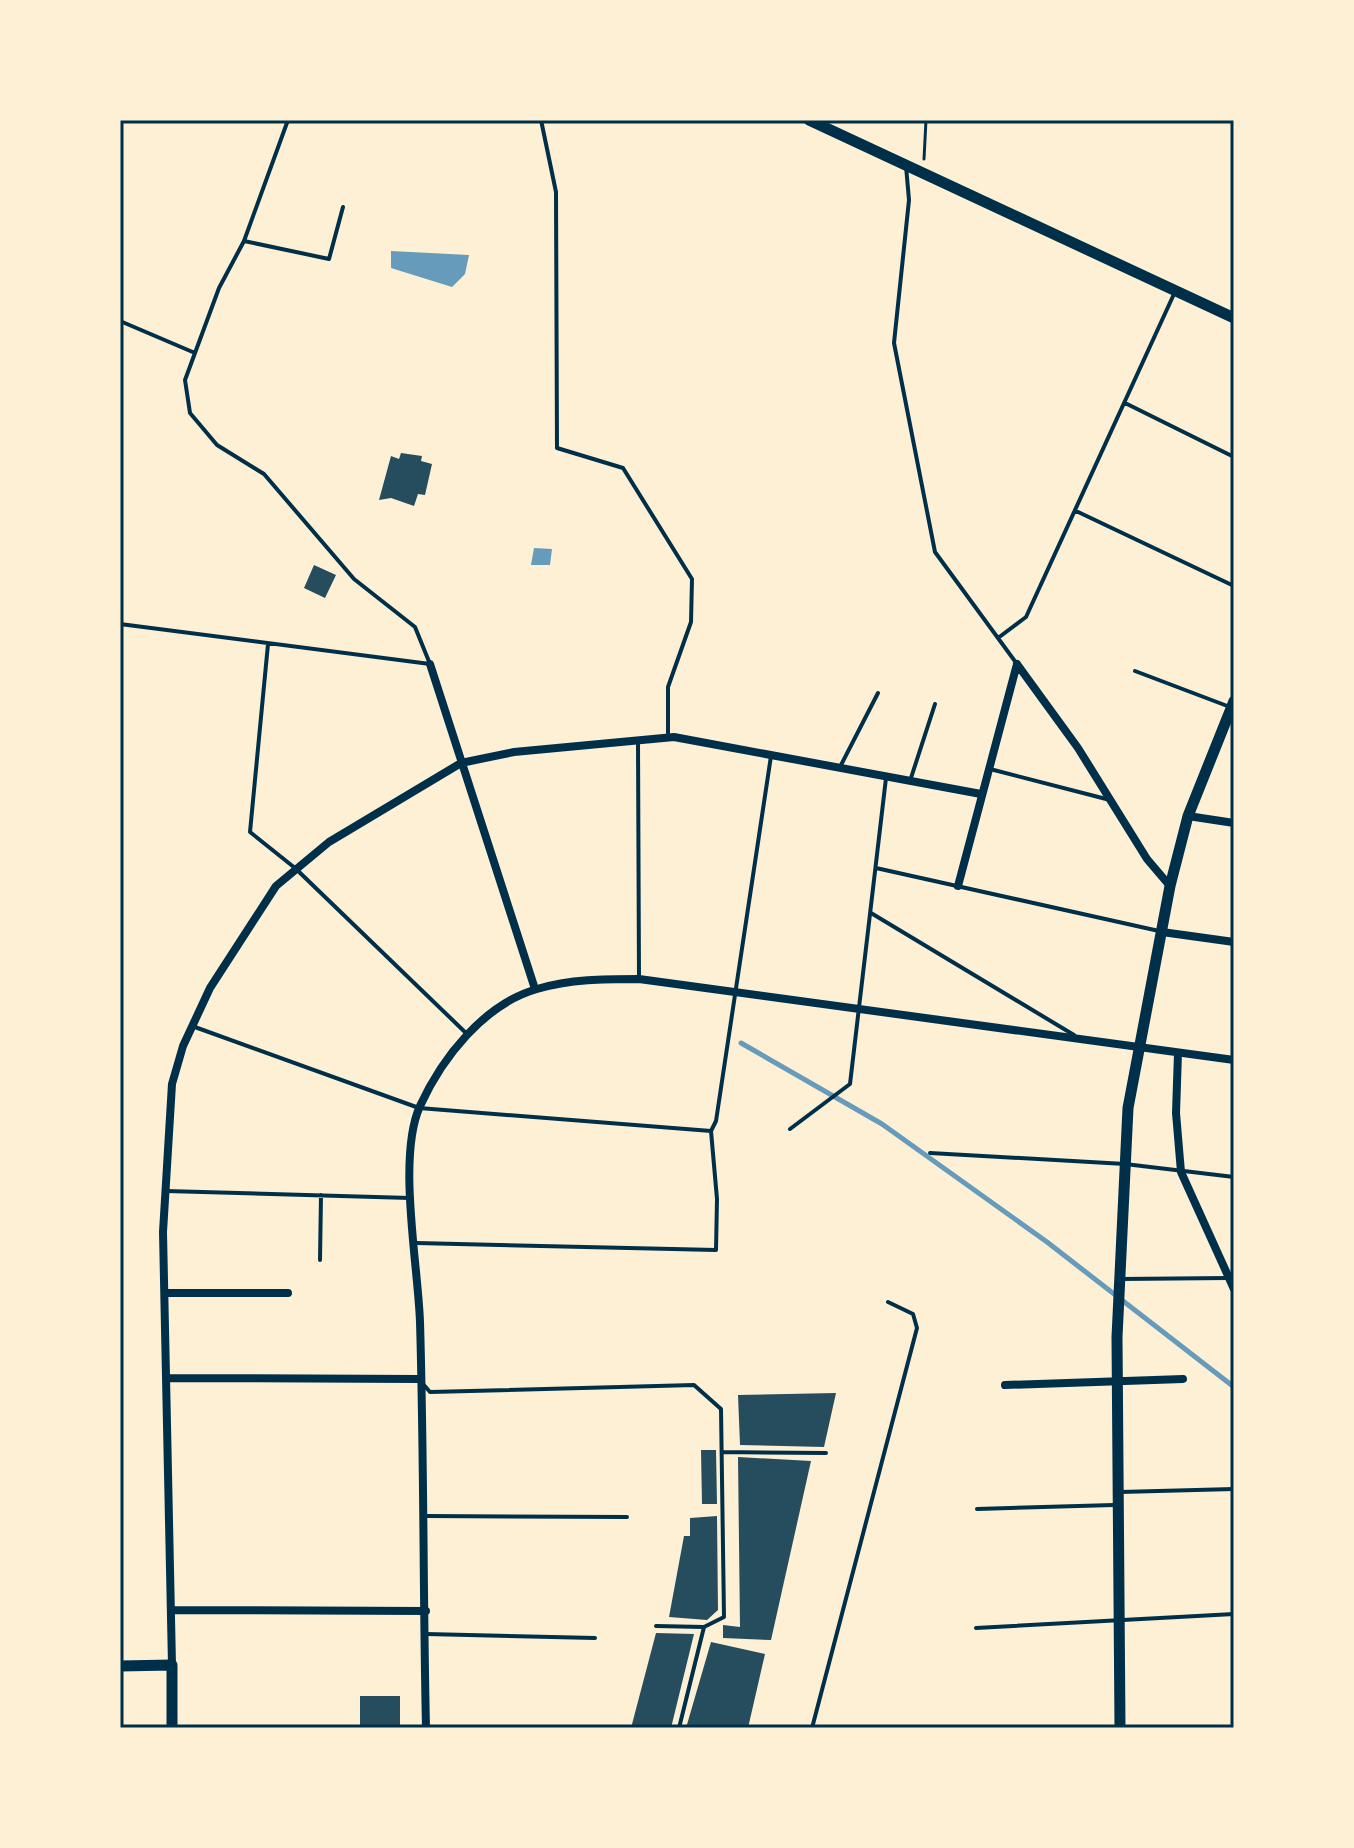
<svg xmlns="http://www.w3.org/2000/svg" width="1354" height="1848" viewBox="0 0 1354 1848" font-family="Rubik,sans-serif">
	<style>
		.water { fill: #669bbc }
		.lines { fill: none; stroke-linecap: round; stroke-linejoin: round }
		.stream { stroke: #669bbc; stroke-width: 5 }
		.building { fill: #264d5e }
		.path { stroke: #003049; stroke-width: 3 }
		.service { stroke: #003049; stroke-width: 4 }
		.minor { stroke: #003049; stroke-width: 8 }
		.tertiary { stroke: #003049; stroke-width: 11 }
		.neatline { fill: none; stroke: #003049; stroke-width: 3 }
	</style>
	<rect width="100%" height="100%" fill="#fdf0d5"/>
	<path class="water" d="M391,251L469,255L465,274L452,287L391,268Z
		M534,548L552,549L550,565H531Z"/>
	<g class="lines">
		<path class="stream" d="M741,1043L882,1124L1047,1242L1234,1387"/>
	</g>
	<path class="building" d="M401,453L422,456L421,461L432,464L425,495L418,494L414,506L391,498L379,500L391,456L399,459Z
		M314,565L336,575L325,598L304,588Z
		M836,1393L824,1447L740,1445L738,1395Z
		M701,1450H716L717,1504H702Z
		M738,1457L811,1461L771,1640L723,1638V1625L740,1627Z
		M717,1516L718,1610L707,1620L669,1617L684,1536H690V1518Z
		M656,1633L694,1634L671,1728H631Z
		M711,1642L765,1654L748,1728H686Z
		M360,1696H400V1727H360Z"/>
	<g class="lines">
		<path class="path" d="M924,159L926,120"/>
		<path class="service" d="M541,120L556,192L557,448L623,468L692,579L691,622L668,687V737
			M906,166L909,200L894,343L935,552L1017,664
			M244,241L329,259L343,207
			M120,321L195,353
			M1125,403L1234,457
			M1076,511L1234,586
			M120,624L430,664L415,627L354,579L264,474L217,445L190,413L185,380L219,288L244,241L288,120
			M998,638L1026,617L1174,294
			M268,644L250,832L295,868L467,1034
			M1135,671L1230,707
			M638,742L639,977
			M840,767L878,693
			M990,769L1110,800
			M910,781L935,704
			M876,868L1159,931
			M871,913L1074,1035
			M192,1026L419,1108L711,1131L716,1121L771,756
			M790,1129L850,1084L886,778
			M930,1153L1125,1164L1234,1177
			M166,1191L410,1198
			M416,1243L716,1250L717,1199L711,1131
			M320,1260L321,1195
			M1121,1279L1228,1278
			M423,1384L430,1392L694,1385L721,1409L724,1617L704,1627L679,1728
			M722,1452L826,1453
			M1120,1492L1234,1489
			M977,1509L1114,1505
			M425,1516L627,1517
			M656,1626L704,1627
			M976,1628L1234,1614
			M426,1634L595,1638
			M812,1728L917,1328L913,1314L888,1302"/>
		<path class="minor" d="M430,664L535,989
			M1017,664L1078,748L1147,859L1170,886
			M1188,816L1234,823
			M958,886L1017,664
			M1162,932L1234,942
			M1178,1053L1176,1113L1181,1172L1234,1289
			M165,1293H288
			M167,1378L419,1379
			M1005,1385L1183,1379
			M171,1610L426,1611
			M172,1665L163,1232L172,1084L183,1046L210,988L276,886L329,842L461,763L514,752L674,737L981,794
			M426,1728C423,1593 424,1457 420,1322C418,1264 397,1157 420,1106C442,1058 484,1004 537,989C570,979 605,979 639,979L1234,1060"/>
		<path class="tertiary" d="M809,120L1234,318
			M120,1666L172,1665V1728
			M1120,1728L1117,1337L1128,1108L1170,886L1188,816L1234,701"/>
	</g>
	<rect width="1354" height="1848" fill="none" stroke="#fdf0d5" stroke-width="244"/>
	<rect x="122" y="122" width="1110" height="1604" class="neatline"/>
</svg>
